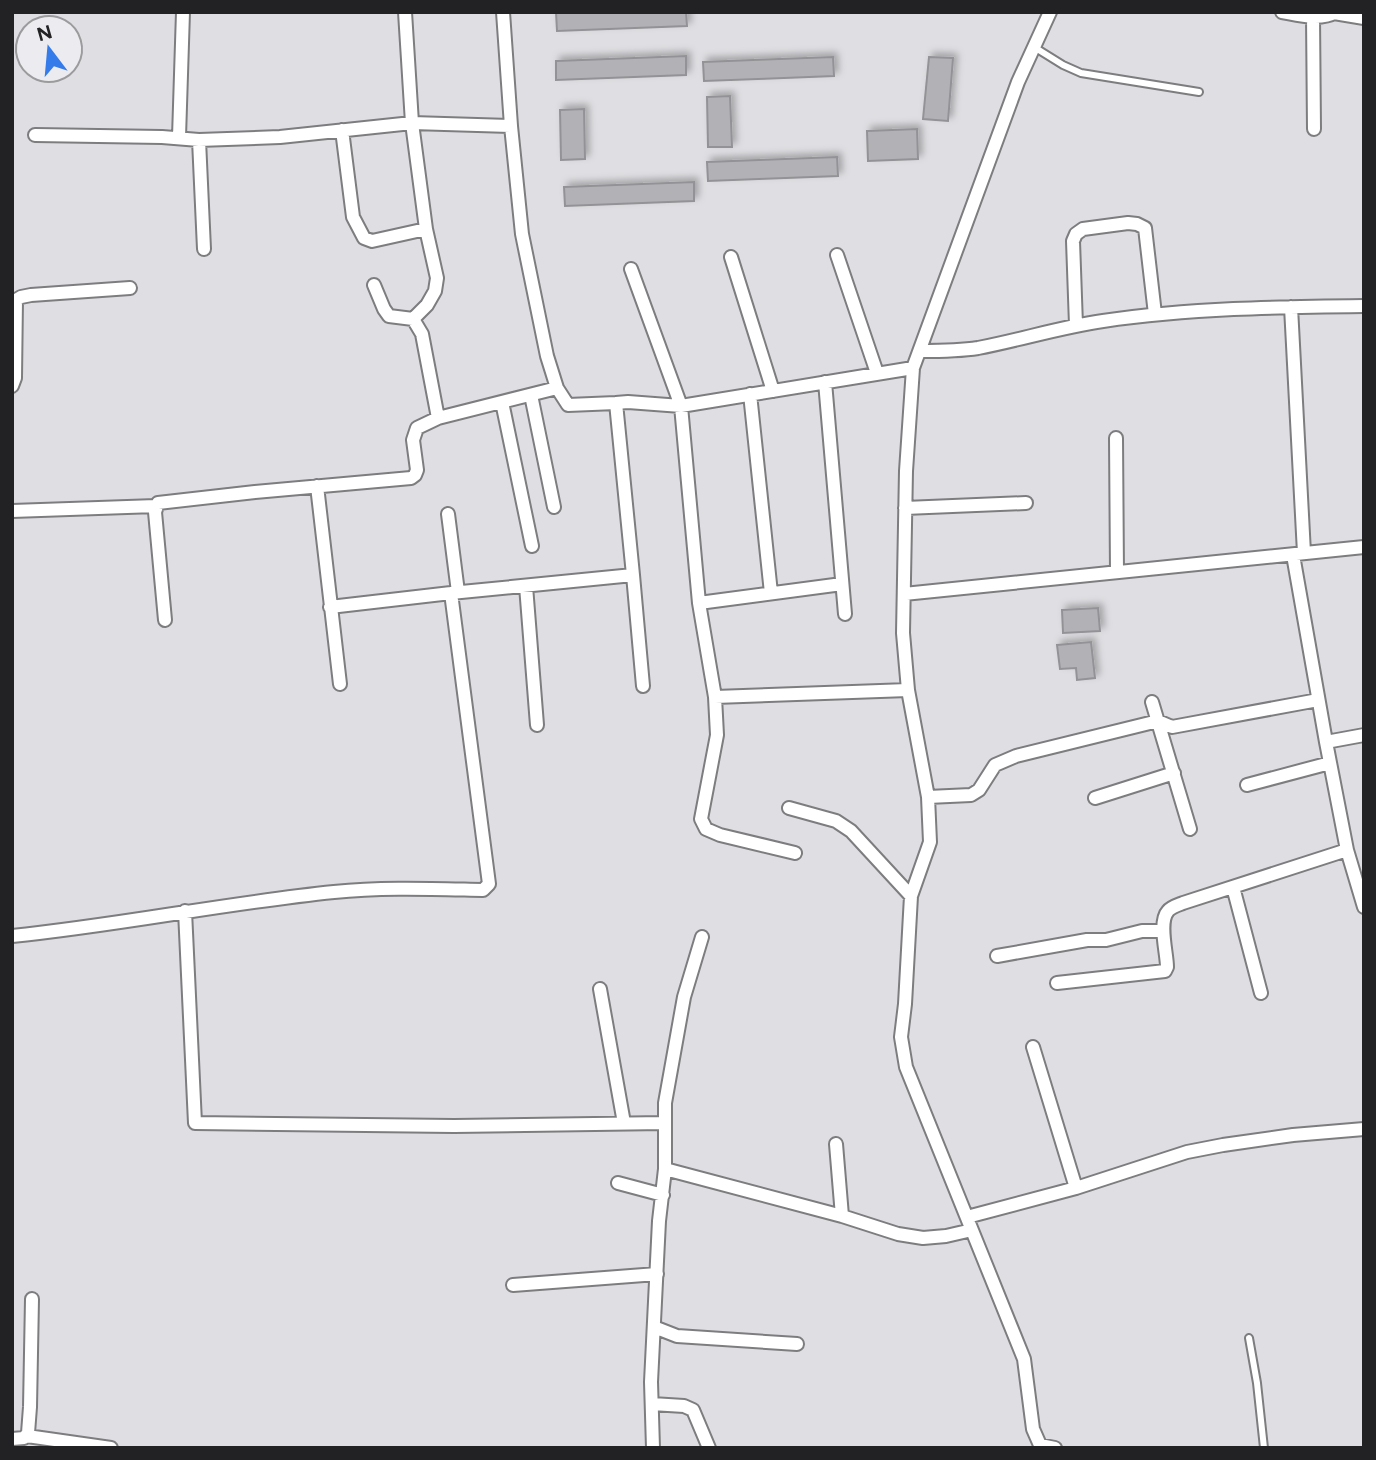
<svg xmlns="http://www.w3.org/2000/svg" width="1376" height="1460" viewBox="0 0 1376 1460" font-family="Figtree,sans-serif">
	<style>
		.building { fill: #b2b2b6; stroke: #939397; stroke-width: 2; filter: url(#shadow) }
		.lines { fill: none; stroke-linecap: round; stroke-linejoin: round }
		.lane-casing { stroke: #7d7d80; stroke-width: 10 }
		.street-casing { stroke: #7d7d80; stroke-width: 16 }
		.lane { stroke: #fff; stroke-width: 6 }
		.street { stroke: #fff; stroke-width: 12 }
	</style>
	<defs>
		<filter id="shadow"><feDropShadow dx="4" dy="-4" stdDeviation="3.5" flood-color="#0004"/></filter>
	</defs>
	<rect width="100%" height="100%" fill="#dfdfe3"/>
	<path class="building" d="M556,12H686L687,26L557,31Z
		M686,56V75L556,80V61Z
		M833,57L834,76L704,81L703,62Z
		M929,57L953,58L948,121L923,119Z
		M730,96L732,147H708L707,97Z
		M584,109L585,159L561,160L560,110Z
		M917,129L918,159L868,161L867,131Z
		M837,157L838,176L708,181L707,162Z
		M694,182V201L565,206L564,187Z
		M1098,608L1100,631L1063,633L1062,610Z
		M1091,642L1095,678L1077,680L1076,668L1060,669L1057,645Z"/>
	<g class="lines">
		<g class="lane-casing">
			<path id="lane" d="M1034,47L1063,65L1081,73L1199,92
				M1249,1338L1257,1383L1264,1448"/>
		</g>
		<g class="street-casing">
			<path id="street" d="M405,12L412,123L426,229L437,278L435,291L427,305L413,319
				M503,12L511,126
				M1282,12C1299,15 1320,21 1336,12
				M1334,13L1364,18
				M1313,16L1314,129
				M342,130L353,217L364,238L372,241L426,229
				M35,135L162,137L199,140L280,137L412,123L511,126L522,234L547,356L557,388L568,405L616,403
				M179,137L183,12
				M199,140L204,249
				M837,255L877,373
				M731,257L773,391
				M631,269L681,406L699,603L715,697L908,690
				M374,285L384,309L389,316L413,319L422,334L438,418
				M1291,307L1304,553
				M1076,325L1073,241L1076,234L1083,229L1128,223L1137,224L1145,228L1155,314
				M920,351C939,351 959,351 978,348C1020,340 1061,327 1103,321C1190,308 1277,307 1364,306
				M913,368L906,471L903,633L908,690L928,797L930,842L911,896L905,1004L901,1037L906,1067L1024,1359L1033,1429L1040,1445L1055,1448
				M825,382L845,614
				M12,386L15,378L16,300L21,297L31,295L130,288
				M750,394L771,593
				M531,395L554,507
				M502,402L532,546
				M1116,438L1117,572
				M317,486L340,684
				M905,508L1026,503
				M12,511L156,506
				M448,514L458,592
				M1293,555L1326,742L1347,850L1364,907
				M633,575L643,686
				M526,586L537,725
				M904,594L1364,547
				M699,603L842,584
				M330,607L451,593
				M165,620L155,512L158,503L255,492L411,478L415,475L417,470L413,440L417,428L438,418L557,388
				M715,697L717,735L701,819L706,829L720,835L795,853
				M1152,702L1190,829
				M1326,742L1364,735
				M1247,785L1330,763
				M928,797L971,795L979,790L995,765L1016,756L1158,721L1172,727L1318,700
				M1095,798L1174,773
				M789,808L836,821L851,831L911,896
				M1233,887L1261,993
				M185,911L195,1123L454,1126L664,1123
				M12,936C120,925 226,903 334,892C383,887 433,889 483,890L489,884L451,593L633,575L616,403L628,402L681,406L913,368L1018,82L1050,12
				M702,937L684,997L665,1103V1169L842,1216L898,1234L923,1238L946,1236L972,1230
				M997,956L1087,940H1106L1142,931H1163
				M1057,983L1165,971L1167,967C1167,953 1158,922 1168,911C1171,907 1178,905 1183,903L1347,850
				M600,989L624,1123
				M1033,1047L1076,1188
				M836,1144L842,1216
				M618,1183L663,1195
				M967,1217L1076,1188L1187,1152L1223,1145L1293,1135L1364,1129
				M513,1285L657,1274
				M654,1327L677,1336L797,1344
				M652,1404L684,1406L693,1410L709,1448
				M27,1436L111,1448
				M12,1439L24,1438L28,1433L30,1407L32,1299
				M653,1448L651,1382L659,1221L665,1169"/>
		</g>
		<use href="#lane" class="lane"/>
		<use href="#street" class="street"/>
	</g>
	<rect width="1376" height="1460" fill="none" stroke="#222224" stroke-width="28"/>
	<g transform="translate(49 49) rotate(344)"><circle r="33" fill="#ececf0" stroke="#9b9b9e" stroke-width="2"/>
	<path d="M0-5L12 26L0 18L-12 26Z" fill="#357be9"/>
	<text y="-10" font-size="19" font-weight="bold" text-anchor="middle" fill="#222224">N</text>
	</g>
</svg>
